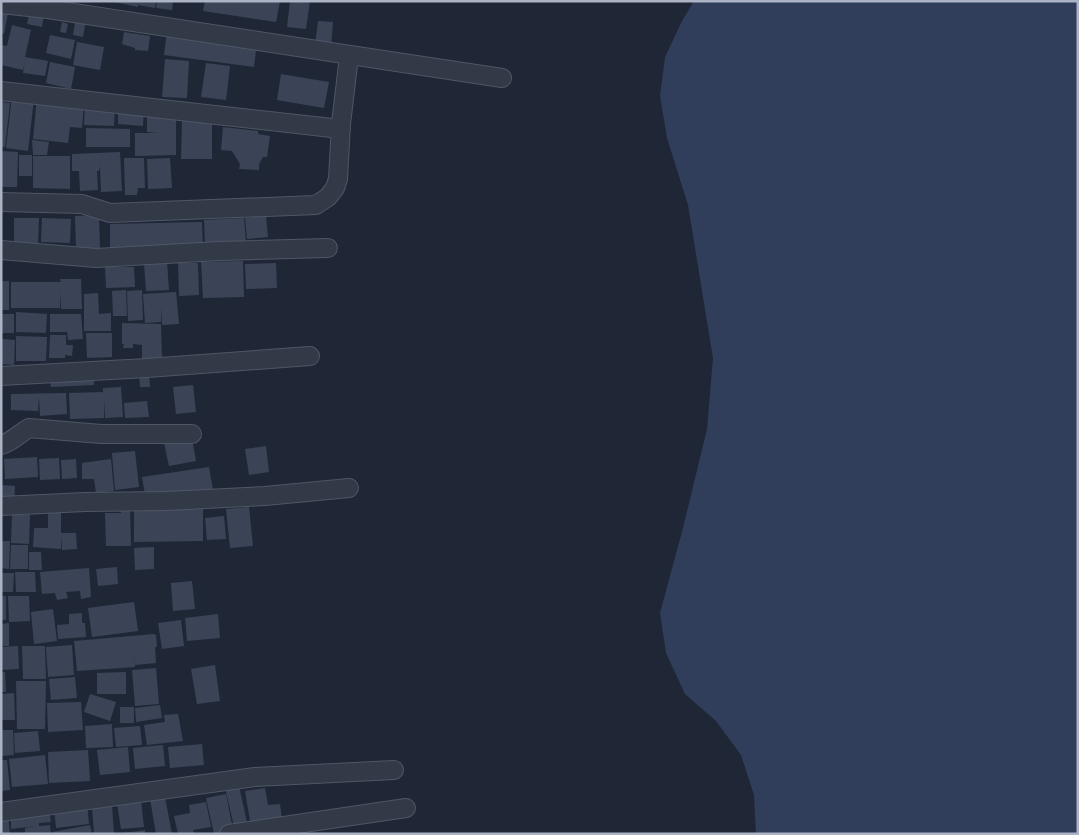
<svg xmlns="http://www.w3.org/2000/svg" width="1079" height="835" viewBox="0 0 1079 835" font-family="'Public Sans',sans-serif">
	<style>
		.water { fill: #303e5c }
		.building { fill: #3b4457 }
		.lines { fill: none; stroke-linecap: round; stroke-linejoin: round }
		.minor-casing { stroke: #505665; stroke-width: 20 }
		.minor { stroke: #323947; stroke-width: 18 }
	</style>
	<rect width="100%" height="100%" fill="#1f2736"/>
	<path class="water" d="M694,1H1078V834H756L754,795L741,755L716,721L685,694L666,653L660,613L683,528L707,429L713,358L688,205L667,138L660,96L665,57L682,21Z"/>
	<path class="building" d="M110,1H156L155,8L138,5V7Z
		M157,1H173L172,10L156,8Z
		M205,1H280L276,22L203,11Z
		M290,1H310L306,29L287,27Z
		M30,10L44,13L42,27L27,24Z
		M1,12L8,13L4,34L1,33Z
		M76,17L86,19L83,37L73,35Z
		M318,21L333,22L331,48L315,46Z
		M62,22L68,24L66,33L60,32Z
		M12,25L31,30L25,57L48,61L45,76L23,73L25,61L23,70L1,65V45L7,46Z
		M167,31L257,42L254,67L164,55Z
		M124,32L150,36L148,51L135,50V48L122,44Z
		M50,35L75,40L71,59L46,53Z
		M77,42L104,47L100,70L73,65Z
		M165,59L189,61L187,98L162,97Z
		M50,62L75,67L71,89L46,83Z
		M206,63L230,66L226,100L201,97Z
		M281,74L329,82L324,108L277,100Z
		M12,96L34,99L28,151L6,148Z
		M37,96L84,104L82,128L70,127L68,143L33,139Z
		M1,102L10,103L5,147H1Z
		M85,104L115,105L114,126L84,125Z
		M118,106L144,108L143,126L118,124Z
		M147,111L176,113V155L135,156V133H158L147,132Z
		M182,120H212V159H181Z
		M223,127L258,131V134L270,136L267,157H263L259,164V170L239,169L240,164L232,151L221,150Z
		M86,128L130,129V147H86Z
		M32,140L49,142L47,155H33Z
		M1,151L18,152L17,187H1Z
		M120,152L122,191L101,192L100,166L99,171H97L98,190L80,191L79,171H72V154Z
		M19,155H32V176H19Z
		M33,156H70V189L33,188Z
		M124,158H144L145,188H138L137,195H125Z
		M170,158L172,188L148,189L147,159Z
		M99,215L100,248H76L75,216Z
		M266,216L268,237L247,239L245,218Z
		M14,218H39L38,244L14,243Z
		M42,218L71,219L70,243L41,242Z
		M244,218L246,242L205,244L204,220Z
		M202,222L203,250L110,252V224Z
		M243,261L244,297L203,298L201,262Z
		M167,262L169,290L146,291L144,263Z
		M178,263H198L199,295L179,296Z
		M276,263L277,288L246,289L245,264Z
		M105,267H134L135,287L106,288Z
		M60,279H81L82,309H61V292L60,308H11V282H61Z
		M1,281H9V310H1Z
		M126,290L127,316H113L112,291Z
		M142,290L143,320L128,321L127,291Z
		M176,292L179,324L162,325L161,307V322L145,323L143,294Z
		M98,293L99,314L111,313V331H84V294Z
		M16,312L47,314L46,333L16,332Z
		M1,314H14V333H1Z
		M50,314H81L83,339L68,340L67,332H50Z
		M122,323L161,324L162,358L142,359V345L133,344V348H123L124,344H122Z
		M86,333H112V357L87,358Z
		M50,335H66V345H73L72,356L65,355V358H49Z
		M16,336L47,337L46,361H16Z
		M1,339L15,340L14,365L1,364Z
		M139,372H149L150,387H140Z
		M94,376V385L51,387L50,378Z
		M193,385L196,412L176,414L173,387Z
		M121,387L123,417L105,418L104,399V418L70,419L69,393L103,392V388Z
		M66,393L67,414L40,416L39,397L38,411L11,410V394Z
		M147,401L149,417L125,418L124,403Z
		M192,439L196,461L169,466L164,443Z
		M266,446L269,472L249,475L245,449Z
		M135,451L139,487L115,490L112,453Z
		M37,457L38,477L5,479L4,459Z
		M59,458L60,479L40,480L39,459Z
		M76,459L77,478L62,479L61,460Z
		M111,459L114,491L96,493L94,479H82V463Z
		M209,467L213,490L146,500L142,477Z
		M1,485L15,486L14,505H1Z
		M130,507L131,546H106L105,513H121L120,508Z
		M249,507L253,546L230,548L226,509Z
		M203,509V541L134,542V510Z
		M48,512H61V533H76L77,549L62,550L61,536V549L33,547L34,528H48Z
		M12,514L30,515L29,544L11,543Z
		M224,516L226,539L207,540L205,518Z
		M1,541H10L9,569L1,568Z
		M11,545H28V569H10Z
		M154,547V569L135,570L134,548Z
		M29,552H41L42,570H29Z
		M117,567L118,584L98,586L96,569Z
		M89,568L91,597L81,599L80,591L66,592L68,598L57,600L55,593L42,594L40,572Z
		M15,572H35L36,592H16Z
		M1,573H14L13,592H1Z
		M192,581L195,609L173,611L171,583Z
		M1,596H6V620H1Z
		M8,596H29L30,621L9,622Z
		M134,602L138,631L92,637L88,608Z
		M53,609L57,641L34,644L31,612Z
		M82,613V623H85L86,637L58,639L57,625L69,624V614Z
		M218,614L220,638L187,641L185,618Z
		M181,620L184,646L162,649L158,623Z
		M9,623V646H1V624Z
		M154,634L156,635L157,647H155L156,663L135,665L133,650L135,667L77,671L74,641Z
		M72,645L74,675L48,677L46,647Z
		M18,646L19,669L1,670V647Z
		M22,646H45L46,679H23Z
		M215,665L220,701L197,704L191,669Z
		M156,668L159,704L135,706L132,670Z
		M1,672H5L6,692H1Z
		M126,672V694H97V673Z
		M75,677L77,698L51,700L49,679Z
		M16,681H46L45,729H17Z
		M14,693L15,720H1V694Z
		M90,694L116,702L110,721L84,712Z
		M81,702L83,730L48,732L47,703Z
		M160,705L162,718L136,722L135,708Z
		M120,707H134V723H120Z
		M178,714L183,741L147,745L144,725L165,722L164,715Z
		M112,724L113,747L86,748L85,726Z
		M140,726L142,745L116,747L114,728Z
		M1,730H13L14,755L1,756Z
		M38,731L40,751L15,753L14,733Z
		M202,744L204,765L170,768L168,747Z
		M163,745L165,766L135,769L133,748Z
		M128,747L130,772L100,775L97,750Z
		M88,750L90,781L49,783L48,752Z
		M45,755L48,784L12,787L9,759Z
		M1,760H7L10,790L1,791Z
		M239,786L248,827L235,830L225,788Z
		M265,788L268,805L280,804L282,820L251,827L245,791Z
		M226,794L233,830L214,834L206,798Z
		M165,797L172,834H156L150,799Z
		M141,801L144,827L121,829L117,803Z
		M206,802L211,827L193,830L194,834H178L174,816L190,813L189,805Z
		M87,803L89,824L56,828L54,807Z
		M112,805L114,834H94L92,807Z
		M49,810L51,822L39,823V826L50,825L51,834H25V828L36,826L11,829V815Z
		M8,815L10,834H1V816Z
		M90,825L92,834H53L52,832Z
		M145,830V834H123V833Z"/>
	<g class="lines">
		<g class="minor-casing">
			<path id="minor" d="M1,4L48,9L502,78
				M1,91L341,129
				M1,202L82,204L110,213L316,205L328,197L335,188L338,179L341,124L349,56
				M1,250L96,258L219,251L328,248
				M1,376L147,368L310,356
				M1,445C14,441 18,434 29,428L101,434H192
				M1,506L85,502L166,501L265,496L349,488
				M1,812L255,777L394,770
				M229,834L406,808"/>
		</g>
		<use href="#minor" class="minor"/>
	</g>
	<rect width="1079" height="835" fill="none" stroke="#acb3c4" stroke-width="5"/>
</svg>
